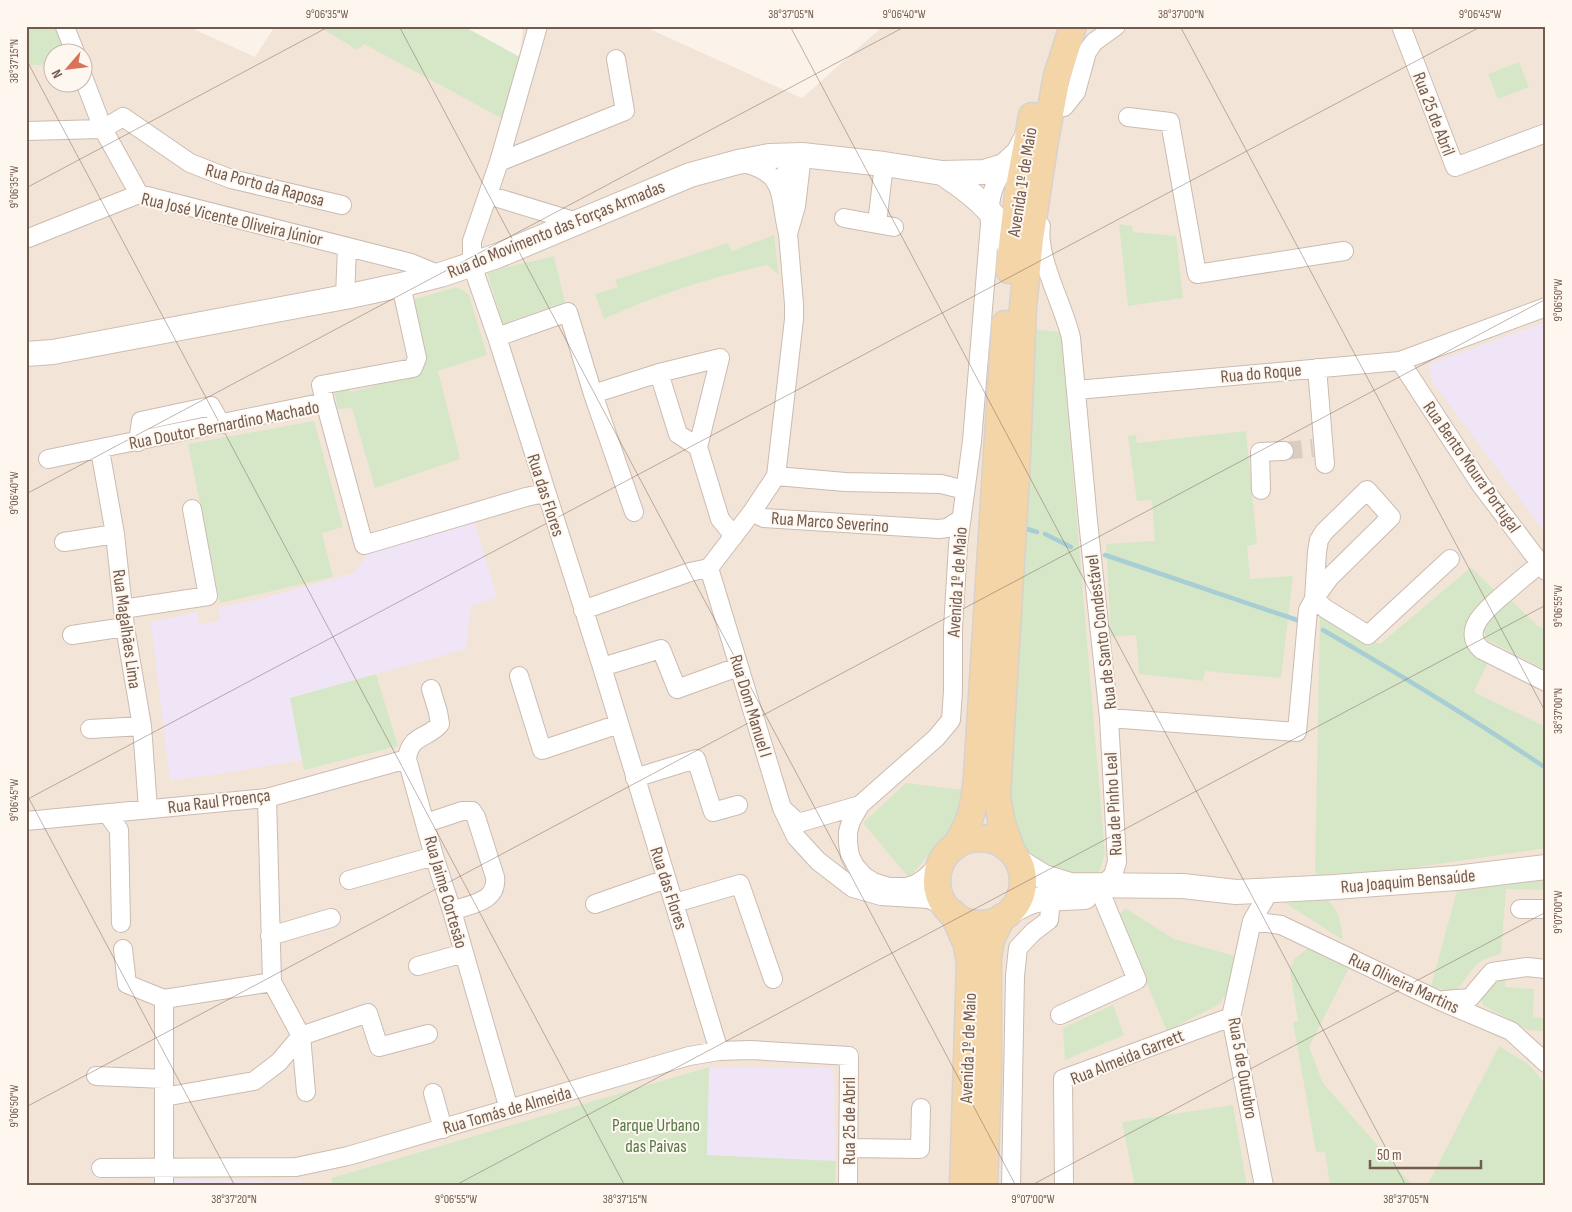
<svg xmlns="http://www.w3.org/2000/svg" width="1572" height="1212" viewBox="0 0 1572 1212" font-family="'Sofia Sans Condensed',sans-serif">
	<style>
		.residential { fill: #f2e5d8 }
		.education { fill: #f0e5f7 }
		.green { fill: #d6e7c8 }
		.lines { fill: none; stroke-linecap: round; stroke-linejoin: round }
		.stream { stroke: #a6ced4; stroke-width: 4.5 }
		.street-tunnel { stroke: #d9cdc2; stroke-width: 18; stroke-dasharray: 18 9; stroke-linecap: butt }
		.street-casing { stroke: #ccbbb0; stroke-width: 20 }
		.secondary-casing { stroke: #d0bdb0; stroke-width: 26 }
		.primary-casing { stroke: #d8d1ce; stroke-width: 29 }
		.street { stroke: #fff; stroke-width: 18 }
		.secondary { stroke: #fff; stroke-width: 24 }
		.primary { stroke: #f3d5a8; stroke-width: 26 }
		.ticks { fill: none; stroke: #735b4f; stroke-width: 1; stroke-opacity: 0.45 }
		.labels { text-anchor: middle; stroke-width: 4; stroke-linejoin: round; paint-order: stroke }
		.street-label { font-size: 18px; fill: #735b4f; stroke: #fef7ef }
		.park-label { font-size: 18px; fill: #577848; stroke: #fef7ef }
		.neatline { fill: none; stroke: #735b4f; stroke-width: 2 }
		.ticks-label { font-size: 12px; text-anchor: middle; fill: #735b4f }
	</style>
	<rect width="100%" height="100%" fill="#fbf3e9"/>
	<path class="residential" d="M59,26H187L255,57L275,26H317L357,50L363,44L520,57L523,26H643L802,98L883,26H1546V1186H26V66L52,64V82H82V52Z"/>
	<path class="education" d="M1546,322V534L1432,381L1429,364Z
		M474,521L497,597L471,606L466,649L290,698L302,760L219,774L170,780L151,622L197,612L199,625L220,621L218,608L261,599L354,573L369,552Z
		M710,1067L834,1068L835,1162L705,1158Z
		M172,1180L302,1181L301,1186H172Z"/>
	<path class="green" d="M26,26H59L68,52H52V64L26,66Z
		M317,26H463L520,57L505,120L364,44L357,50Z
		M1519,62L1529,87L1498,99L1488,74Z
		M1119,224L1132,226L1133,232L1176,236L1183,298L1128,306Z
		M774,235L779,275L767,265C711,277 656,295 604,319L595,294L618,287L615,280L728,243L732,251Z
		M554,256L565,302L503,324L487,272Z
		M456,287L464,291L469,295L487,355L438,371L460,459L375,488L352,408L338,409L333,387L348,383L351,392L419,374L426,360L412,300Z
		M1029,329L1061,332L1105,854L1097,878L1060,877L1032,858L1017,836L1006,803Z
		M314,421L343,527L322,533L333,577L220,603L188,444Z
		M1246,431L1257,544L1247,546L1250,579L1293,576L1281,678L1205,671L1203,681L1139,674L1136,635L1111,637L1106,544L1155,541L1152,500L1137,501L1128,436L1136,435L1137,443Z
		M1471,567L1494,590L1469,619L1465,631L1469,650L1488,662L1474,692L1546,727V848L1411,868L1316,876L1315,869L1320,617L1380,644Z
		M1512,601L1539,627L1546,628V670L1487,640L1482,626L1495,611Z
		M376,674L398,746L304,770L290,698Z
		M906,783L964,790L963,815L909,878L863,823Z
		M1546,876V890L1506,889L1501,954C1494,956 1485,958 1479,963C1458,981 1466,999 1431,986L1458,887Z
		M1326,899C1340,910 1341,923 1343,940L1285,903Z
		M1125,908L1174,939L1235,956L1229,987L1220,1004L1167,1031L1118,916Z
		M1308,948L1349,968L1309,1047L1323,1083L1413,1186H1330L1325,1152H1316L1293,1022L1298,1021L1290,970L1294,959Z
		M1505,977V987L1534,989L1533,1017L1546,1018V1034L1544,1031L1528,1030L1483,1005C1477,994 1495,979 1505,977Z
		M1113,1005L1124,1035L1065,1060L1063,1028Z
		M1499,1046L1528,1064L1546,1084V1186H1427Z
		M709,1067L707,1155L836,1161L835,1186H332V1178Z
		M1233,1105L1247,1186H1135L1122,1122Z"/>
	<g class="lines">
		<path class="stream" d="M1027,529L1037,532
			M1045,534L1071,547
			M1105,555L1297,620
			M1323,630C1399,674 1473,719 1546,768"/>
		<path class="street-tunnel" d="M1284,451L1313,448"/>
		<g class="street-casing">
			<path id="street" d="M538,26L499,162L472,241V265L497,337L602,667L719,1051
				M1401,26L1455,167L1546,133
				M65,27L75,52
				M82,74L103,129L139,194
				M1064,107L1076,92L1087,52L1094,42L1116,26
				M1128,117L1170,122L1197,274L1344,251
				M26,131L103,129L123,117L190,163L231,179L342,205
				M499,162L625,111L616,59
				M740,162C788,173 778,194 788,234
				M884,164L877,224L894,227
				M488,195L577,222
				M781,195C781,176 787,167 802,155
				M844,218L877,224
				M1041,226C1036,257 1064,306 1071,338L1088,521L1109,718L1117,862L1113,875L1103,885
				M26,239L139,194L411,263L440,275
				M345,297L347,247
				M497,337L568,312L593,394L659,373L720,358L698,447L720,519L734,536
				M1400,361L1481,485L1546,571
				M1317,368L1325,464
				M659,373L678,434L698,447
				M1077,390L1400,361L1546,307
				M593,394L634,512
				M325,402L321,385L413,368L417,358L401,285
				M138,442L141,421L211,406L221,424
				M100,450L115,534L125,627L142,726L148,809
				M48,459L325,402L364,545L526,497L545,493
				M776,476L794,319V304L788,234L796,206L802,155
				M1261,490L1260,452L1284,451
				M961,519L947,528L939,529L764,518L752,512L776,476L845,482L941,484L965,490
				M64,542L115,534
				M1540,564C1530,572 1520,580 1510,589C1494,603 1457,629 1482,650L1546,682
				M709,568L782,808L796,837L818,861L853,888L881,896L929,899L947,907
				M709,568L752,512
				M123,609L208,596L192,509
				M583,610L690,572L709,568
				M72,635L125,627
				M602,667L661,649L677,689L738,667
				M519,676L542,750L619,724
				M431,689L438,712L440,724C428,739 410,734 407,759L434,856L452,911L509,1109
				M1109,718L1297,732L1308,610L1314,599L1317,552L1319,540L1324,532L1367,490L1391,517L1330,577L1314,599L1326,609L1368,635L1450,559
				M90,729L142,726
				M635,778L696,759L713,812L738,805
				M267,798L272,982
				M782,808L796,821L802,822L860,805
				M107,813L119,830L121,923
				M26,821L267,798L407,759
				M426,823L462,811H472L476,817L495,877C498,902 471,904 452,911
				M943,861L925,878L916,884L906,887H889L873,882L864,876L855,866L850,856L848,843V832L851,821L860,805L936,738L951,720L953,690V628L958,545L972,441L990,224C988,199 993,181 1010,162
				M349,880L434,856
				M675,903L740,884L773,979
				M595,904L666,879
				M1520,909H1546
				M1252,921L1281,925L1438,1000L1511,1031L1546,1063
				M270,936L331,918
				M123,949L127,984L164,999V1186
				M418,966L464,953
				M164,999L272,982L301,1036L368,1013L379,1047L428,1034
				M1444,1000L1470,998L1492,972L1527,967L1546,969
				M1060,1015L1137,980L1102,896
				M301,1036L306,1092
				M96,1076L164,1079
				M433,1093L443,1129
				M164,1097L254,1081L279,1062L301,1036
				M849,1148L920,1149L921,1108
				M101,1168L296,1167L348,1156L689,1056L719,1051L751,1050L849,1056L848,1186
				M1011,1186L1015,976L1018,948L1033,932L1049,920L1051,898
				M1064,1186L1063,1079L1231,1017
				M1264,1186L1231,1017L1252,921L1270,890"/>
		</g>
		<g class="secondary-casing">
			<path id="secondary" d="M942,173C971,192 1004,216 1011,253
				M26,354L53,352L345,297L401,285L440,275L497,256L690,175L738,162L769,156L802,155L884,164L942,173L984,172L1004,166L1018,153L1028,135
				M1018,861L1044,877L1070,885L1183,886L1236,892L1335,887L1456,878L1546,867
				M1009,912L1030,902L1041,899L1085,897"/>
		</g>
		<g class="primary-casing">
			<path id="primary" d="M1009,270L1019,187L1032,116
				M937 881a43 43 0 1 1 86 0a43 43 0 1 1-86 0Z
				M956,845C972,820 974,807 977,777L1005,324
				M1012,852L1001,820L997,794L1016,477L1023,307L1030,239L1045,140L1057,76L1073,26
				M953,913L967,945L970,964L963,1186
				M984,1186L988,1080V958L991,940L1002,917"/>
		</g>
		<use href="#street" class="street"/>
		<use href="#secondary" class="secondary"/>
		<use href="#primary" class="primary"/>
	</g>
	<path class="ticks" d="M399,26L1016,1186M790,26L1406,1186M1180,26L1546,713M26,59L625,1186M26,188L330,26M26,494L906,26M26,793L235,1186M26,800L1482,26M26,1107L1546,299M454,1186L1546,605M1030,1186L1546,912"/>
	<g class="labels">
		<g class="street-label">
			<text transform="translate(1434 114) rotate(69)" y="6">Rua 25 de Abril</text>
			<text transform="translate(1022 182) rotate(-81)" y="6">Avenida 1º de Maio</text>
			<text transform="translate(265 185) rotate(15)" y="6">Rua Porto da Raposa</text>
			<text transform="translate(232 219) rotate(13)" y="6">Rua José Vicente Oliveira Júnior</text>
			<text transform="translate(556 229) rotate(-22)" y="6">Rua do Movimento das Forças Armadas</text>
			<text transform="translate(1261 373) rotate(-5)" y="6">Rua do Roque</text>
			<text transform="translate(224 425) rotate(-11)" y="6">Rua Doutor Bernardino Machado</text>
			<text transform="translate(1472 467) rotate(55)" y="6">Rua Bento Moura Portugal</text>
			<text transform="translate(546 495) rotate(72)" y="6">Rua das Flores</text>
			<text transform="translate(830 522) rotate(4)" y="6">Rua Marco Severino</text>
			<text transform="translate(957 582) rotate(-86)" y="6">Avenida 1º de Maio</text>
			<text transform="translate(127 629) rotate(82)" y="6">Rua Magalhães Lima</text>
			<text transform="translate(1101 632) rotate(-97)" y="6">Rua de Santo Condestável</text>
			<text transform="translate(751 706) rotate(73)" y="6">Rua Dom Manuel I</text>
			<text transform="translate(219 801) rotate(-7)" y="6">Rua Raul Proença</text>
			<text transform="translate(1113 804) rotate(-93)" y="6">Rua de Pinho Leal</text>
			<text transform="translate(1408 881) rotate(-5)" y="6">Rua Joaquim Bensaúde</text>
			<text transform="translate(669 888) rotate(72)" y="6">Rua das Flores</text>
			<text transform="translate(446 892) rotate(74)" y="6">Rua Jaime Cortesão</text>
			<text transform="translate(1404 983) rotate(25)" y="6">Rua Oliveira Martins</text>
			<text transform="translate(968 1048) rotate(-88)" y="6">Avenida 1º de Maio</text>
			<text transform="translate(1127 1057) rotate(-22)" y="6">Rua Almeida Garrett</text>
			<text transform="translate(1243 1068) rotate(80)" y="6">Rua 5 de Outubro</text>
			<text transform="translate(507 1110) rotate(-16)" y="6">Rua Tomás de Almeida</text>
			<text transform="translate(849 1121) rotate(-90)" y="6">Rua 25 de Abril</text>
		</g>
		<g class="park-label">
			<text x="656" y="1131">Parque Urbano<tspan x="656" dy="21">das Paivas</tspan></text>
		</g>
	</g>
	<rect width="1572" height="1212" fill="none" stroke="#fef7ef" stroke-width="55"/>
	<g transform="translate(68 68) rotate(242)"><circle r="24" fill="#fef7ef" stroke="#c6b9af"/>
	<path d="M0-4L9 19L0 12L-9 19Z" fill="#d97259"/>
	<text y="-8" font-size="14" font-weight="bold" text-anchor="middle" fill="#735b4f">N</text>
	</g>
	<path d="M1370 1160v8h111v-8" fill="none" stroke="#735b4f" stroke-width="2.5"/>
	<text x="1377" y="1160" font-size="15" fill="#735b4f" stroke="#fef7ef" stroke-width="4" paint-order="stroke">50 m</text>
	<rect x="28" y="28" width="1516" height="1156" class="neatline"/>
	<g class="ticks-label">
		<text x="327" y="18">9°06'35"W</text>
		<text x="791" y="18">38°37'05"N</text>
		<text x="904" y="18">9°06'40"W</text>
		<text x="1181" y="18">38°37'00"N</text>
		<text x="1480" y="18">9°06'45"W</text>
		<text transform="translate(14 61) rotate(-90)" y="4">38°37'15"N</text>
		<text transform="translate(14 187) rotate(-90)" y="4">9°06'35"W</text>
		<text transform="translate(1558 300) rotate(-90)" y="4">9°06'50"W</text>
		<text transform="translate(14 493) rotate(-90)" y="4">9°06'40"W</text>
		<text transform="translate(1558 606) rotate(-90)" y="4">9°06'55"W</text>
		<text transform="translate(1558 711) rotate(-90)" y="4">38°37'00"N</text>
		<text transform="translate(14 800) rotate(-90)" y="4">9°06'45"W</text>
		<text transform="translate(1558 912) rotate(-90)" y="4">9°07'00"W</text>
		<text transform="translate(14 1106) rotate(-90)" y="4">9°06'50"W</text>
		<text x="234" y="1203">38°37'20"N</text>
		<text x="456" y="1203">9°06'55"W</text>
		<text x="625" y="1203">38°37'15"N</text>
		<text x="1033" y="1203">9°07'00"W</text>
		<text x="1406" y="1203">38°37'05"N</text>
	</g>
</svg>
